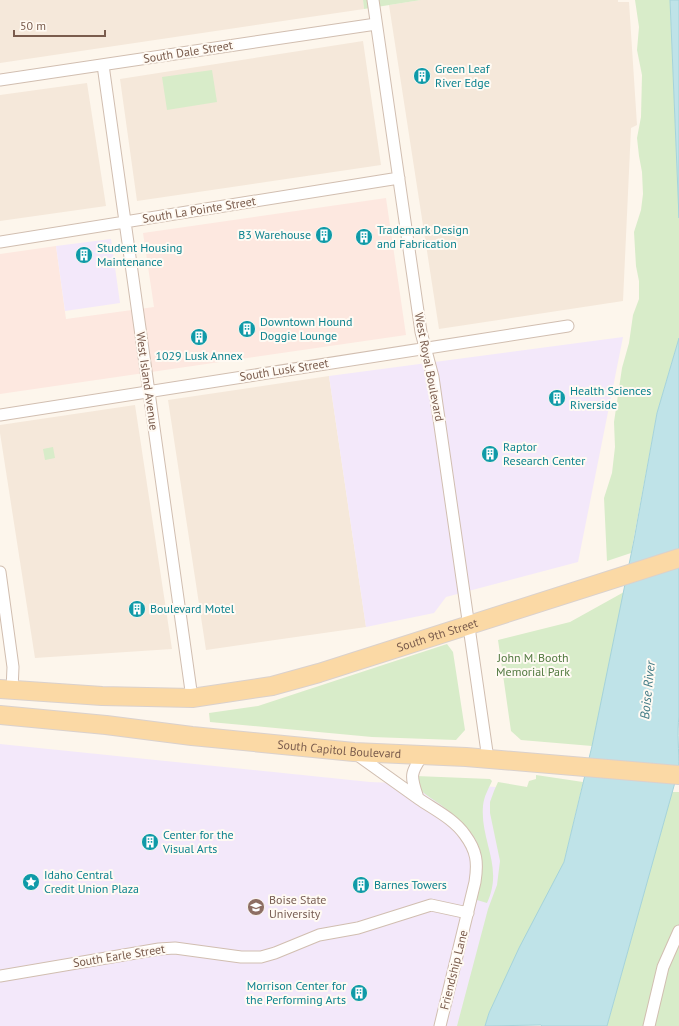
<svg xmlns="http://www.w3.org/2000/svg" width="679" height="1026" viewBox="0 0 679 1026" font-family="'PT Sans',sans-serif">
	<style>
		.residential { fill: #f5e8da }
		.commercial { fill: #fde8e0 }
		.education { fill: #f3e8fa }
		.green { fill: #d8ecc9 }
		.water { fill: #bfe3e8; stroke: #a5d3da }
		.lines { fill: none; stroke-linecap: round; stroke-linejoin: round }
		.minor-casing { stroke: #d1beb0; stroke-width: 13 }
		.primary-casing { stroke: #dad1cd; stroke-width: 20 }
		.minor { stroke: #fff; stroke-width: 11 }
		.primary { stroke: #fbd9a5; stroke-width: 18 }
		.labels { text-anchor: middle; stroke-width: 4; stroke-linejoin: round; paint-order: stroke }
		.street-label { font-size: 12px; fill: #7a5c4d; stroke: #fffaf3 }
		.culture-label { font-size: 12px; fill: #0d838f; stroke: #fffaf3; text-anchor: start }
		.park-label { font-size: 12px; fill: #537a41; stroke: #fffaf3 }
		.education-label { font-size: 12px; fill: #785e54; stroke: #fffaf3; text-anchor: start }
		.water-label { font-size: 13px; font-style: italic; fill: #437c86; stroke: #fffaf3 }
	</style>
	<rect width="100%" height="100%" fill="#fdf6ec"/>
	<path class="residential" d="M0,0H363L364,9L0,63Z
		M421,0H618V2H629L637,125L631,128L623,301L439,329L389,5Z
		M363,41L381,165L137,201L120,79Z
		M87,83L106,206L0,221V95Z
		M329,376L366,627L206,650L168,400Z
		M135,405L172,649L35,658L0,433V425Z"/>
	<path class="commercial" d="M386,198L406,335L0,394V254L56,246L66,319L154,307L143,233Z"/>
	<path class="education" d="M111,239L120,303L65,311L56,246Z
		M623,337L578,562L446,597L434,613L366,627L329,376Z
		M0,744L370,782L545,789L481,1026H0Z"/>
	<path class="green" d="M363,0H421L364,9Z
		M635,0H670L679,218V338L657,413L631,553L607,561L604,498L612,473L615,447L614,422L622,368L629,343L633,315L639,299V281L636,266L634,232L641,210L643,194L642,172L639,156L637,138L641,117L642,75L637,50L639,27Z
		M212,70L217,102L167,110L162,77Z
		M53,447L55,458L45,460L43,449Z
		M624,592L592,746L521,740L511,731L498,640L570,622Z
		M447,644L453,652L465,730L456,740L372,737L210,722L209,713L258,706Z
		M536,775L583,782L564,862L489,1013L485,1026H457L488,909L497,885L500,861L490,813V802L494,791L498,782L527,787L529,781L536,779Z
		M416,776L490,779L492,781C488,790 484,796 483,806C480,841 504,867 487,903L477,900C489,850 481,836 441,805C435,800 426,796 421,790C418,787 417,780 416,776Z
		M672,792H679V1026H607Z"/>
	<path class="water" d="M670,0H679V218Z
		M679,338V716C677,733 679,751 679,768L607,1026H542L541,1025L485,1026L489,1013L519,948L564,862L592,746L634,540L657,413Z"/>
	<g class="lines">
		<g class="minor-casing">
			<path id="minor" d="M373,0L421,332L433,377L488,759
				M103,65L192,698
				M0,80L376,24
				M0,242L399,178
				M0,415L568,326
				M0,572L13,667L12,690
				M356,754C377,769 398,784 419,799C435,810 454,819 465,835C477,851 478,863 475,882L440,1026
				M418,798C411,777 409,774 423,755
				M0,976L159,949L175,948L241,957H261L275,953L319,935L358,928L431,905L468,913
				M649,1026L663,967L679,931"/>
		</g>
		<g class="primary-casing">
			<g id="primary">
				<path id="s1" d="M0,689L102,696L192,698L272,686L319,673L679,558"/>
				<path id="s2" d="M0,715L106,725L192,736L354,752L466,757L679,775"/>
			</g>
		</g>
		<use href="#minor" class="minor"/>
		<use href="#primary" class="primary"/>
	</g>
	<defs>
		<g id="building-disc" transform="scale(0.9)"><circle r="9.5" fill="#0f9aa8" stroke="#fffaf3"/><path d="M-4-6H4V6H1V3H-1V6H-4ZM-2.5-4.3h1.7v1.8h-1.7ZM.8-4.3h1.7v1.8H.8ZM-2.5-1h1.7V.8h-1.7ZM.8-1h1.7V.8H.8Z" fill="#fff"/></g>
		<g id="sight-disc" transform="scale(0.9)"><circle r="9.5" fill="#0f9aa8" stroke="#fffaf3"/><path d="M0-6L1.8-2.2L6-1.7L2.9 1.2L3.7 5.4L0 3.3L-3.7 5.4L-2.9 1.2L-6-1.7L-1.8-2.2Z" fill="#fff"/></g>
		<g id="university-disc" transform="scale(0.9)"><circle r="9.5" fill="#8d6e63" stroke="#fffaf3"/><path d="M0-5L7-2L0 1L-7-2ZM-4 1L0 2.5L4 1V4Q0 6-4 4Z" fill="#fff"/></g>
	</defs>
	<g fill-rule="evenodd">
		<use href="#building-disc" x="422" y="76"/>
		<use href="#building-disc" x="324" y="235"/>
		<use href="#building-disc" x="364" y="237"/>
		<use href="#building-disc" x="84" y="255"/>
		<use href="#building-disc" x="247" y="329"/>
		<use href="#building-disc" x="199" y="337"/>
		<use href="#building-disc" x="557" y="398"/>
		<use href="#building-disc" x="490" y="454"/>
		<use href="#building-disc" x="137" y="609"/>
		<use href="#building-disc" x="150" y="842"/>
		<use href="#sight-disc" x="31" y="882"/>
		<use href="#building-disc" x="361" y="885"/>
		<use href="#university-disc" x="256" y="907"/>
		<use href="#building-disc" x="359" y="993"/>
	</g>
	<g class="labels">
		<g class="street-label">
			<text transform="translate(188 52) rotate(-9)" y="4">South Dale Street</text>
			<text transform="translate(199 210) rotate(-9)" y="4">South La Pointe Street</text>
			<text transform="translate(429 367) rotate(79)" y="4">West Royal Boulevard</text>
			<text transform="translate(284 370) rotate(-9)" y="4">South Lusk Street</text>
			<text transform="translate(147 381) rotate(82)" y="4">West Island Avenue</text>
			<text dy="4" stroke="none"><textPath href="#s1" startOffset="446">South 9th Street</textPath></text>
			<text dy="4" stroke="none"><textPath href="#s2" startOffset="341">South Capitol Boulevard</textPath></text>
			<text transform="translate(119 956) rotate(-9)" y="4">South Earle Street</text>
			<text transform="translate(454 970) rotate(-76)" y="4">Friendship Lane</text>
		</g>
		<g class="culture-label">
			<text x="435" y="73">Green Leaf<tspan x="435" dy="14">River Edge</tspan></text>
			<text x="377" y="234">Trademark Design<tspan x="377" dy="14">and Fabrication</tspan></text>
			<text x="311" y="239" text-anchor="end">B3 Warehouse</text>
			<text x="97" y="252">Student Housing<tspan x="97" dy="14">Maintenance</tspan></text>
			<text x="260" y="326">Downtown Hound<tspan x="260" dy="14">Doggie Lounge</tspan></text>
			<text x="199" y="360" text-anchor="middle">1029 Lusk Annex</text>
			<text x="570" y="395">Health Sciences<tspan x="570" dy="14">Riverside</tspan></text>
			<text x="503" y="451">Raptor<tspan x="503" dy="14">Research Center</tspan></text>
			<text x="150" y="613">Boulevard Motel</text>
			<text x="163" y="839">Center for the<tspan x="163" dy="14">Visual Arts</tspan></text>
			<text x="44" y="879">Idaho Central<tspan x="44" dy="14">Credit Union Plaza</tspan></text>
			<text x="374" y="889">Barnes Towers</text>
			<text x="346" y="990" text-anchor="end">Morrison Center for<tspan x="346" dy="14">the Performing Arts</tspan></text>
		</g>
		<g class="park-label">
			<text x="533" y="662">John M. Booth<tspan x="533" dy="14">Memorial Park</tspan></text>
		</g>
		<g class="education-label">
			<text x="269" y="904">Boise State<tspan x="269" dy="14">University</tspan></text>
		</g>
		<g class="water-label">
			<text transform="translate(647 690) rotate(-84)" y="5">Boise River</text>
		</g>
	</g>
	<path d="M14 30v6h91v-6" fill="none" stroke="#7a5c4d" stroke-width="2"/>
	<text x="20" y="30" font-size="12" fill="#7a5c4d" stroke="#fffaf3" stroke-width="3" paint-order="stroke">50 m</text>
</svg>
